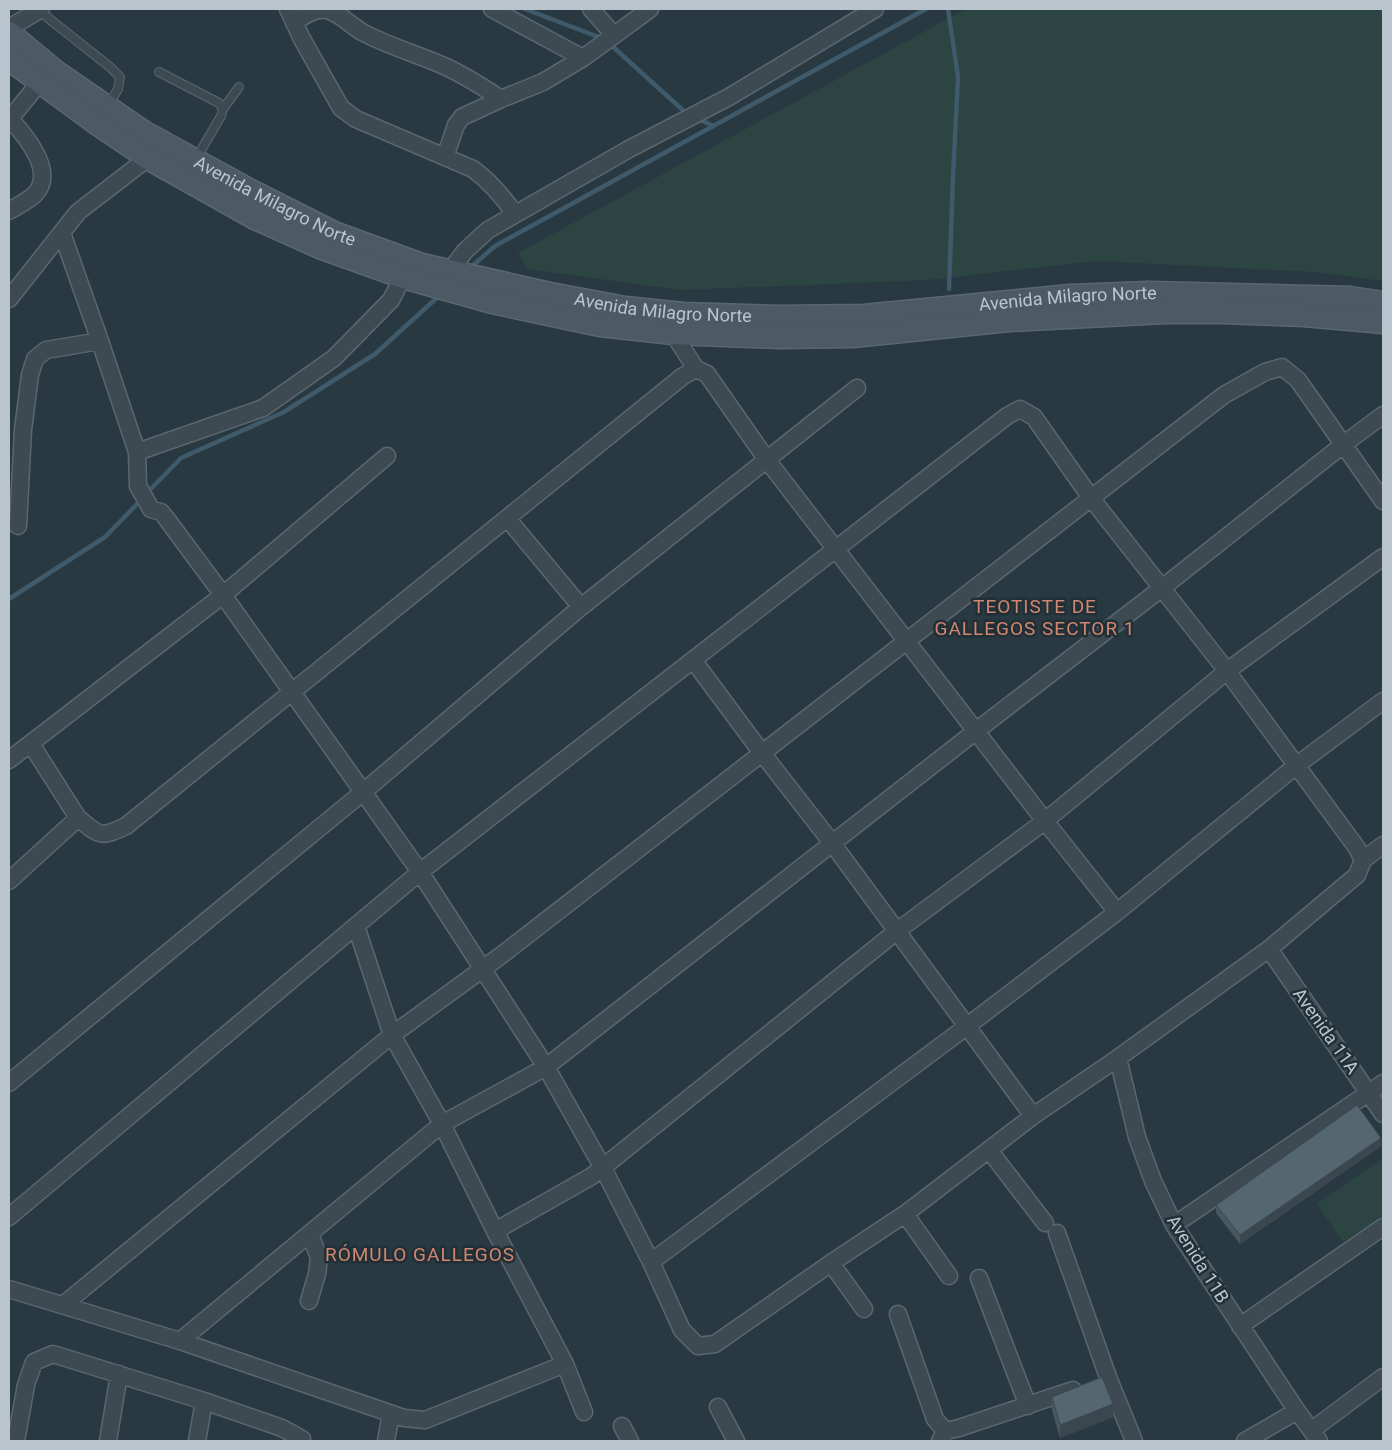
<svg xmlns="http://www.w3.org/2000/svg" width="1392" height="1450" viewBox="0 0 1392 1450" font-family="Roboto,sans-serif">
	<style>
		.green { fill: #2c4542 }
		.lines { fill: none; stroke-linecap: round; stroke-linejoin: round }
		.stream { stroke: #3f5a6a; stroke-width: 4.5 }
		.lane-casing { stroke: #5b676f; stroke-width: 10 }
		.street-casing { stroke: #5b676f; stroke-width: 19 }
		.secondary-casing { stroke: #5b676f; stroke-width: 25 }
		.lane { stroke: #3d4a52; stroke-width: 8 }
		.street { stroke: #3d4a52; stroke-width: 16 }
		.secondary { stroke: #4b5a65; stroke-width: 22 }
		.wall { fill: #48585f }
		.shaded-wall { fill: #3b474e }
		.building { fill: #54666f; stroke: #3b474e }
		.labels { text-anchor: middle; stroke-width: 5; stroke-linejoin: round; paint-order: stroke }
		.street-label { font-size: 18px; fill: #bac4cc; stroke: #212f37 }
		.neighbourhood-label { font-size: 19px; letter-spacing: 1px; fill: #d1866f; stroke: #212f37 }
	</style>
	<rect width="100%" height="100%" fill="#293942"/>
	<path class="green" d="M966,9H1383V281L1316,272L1097,261L927,280L680,290L528,269L518,253Z
		M1383,1158V1216L1343,1242L1317,1204Z"/>
	<g class="lines">
		<path class="stream" d="M525,9L601,38
			M948,9L958,77L953,177L949,289
			M611,45L686,113
			M701,120L713,126
			M470,268L495,246L926,9
			M146,494L181,458L284,412L375,354L440,295
			M9,599L105,537L141,500"/>
		<g class="lane-casing">
			<path id="lane" d="M38,10L110,67L120,77L118,89L108,106
				M159,72L219,103L223,109
				M196,159L221,116L223,109L239,87"/>
		</g>
		<g class="street-casing">
			<path id="street" d="M288,9L302,39L341,108L356,119L473,169C491,182 503,197 515,214
				M492,9L583,58
				M591,9L614,35
				M294,23C303,16 314,8 326,10C340,13 350,25 362,32C388,46 417,54 444,66C464,75 483,87 501,99
				M9,28L41,9
				M9,120L40,82
				M445,157L456,125L462,117L501,99L543,82L583,58L650,9
				M9,211C17,206 28,201 35,194C56,172 26,136 10,119
				M62,233L100,341L137,452L263,408L334,358L391,300L403,277
				M450,271L465,251L488,230L629,149L729,97L875,9
				M9,299L78,212L148,158L155,151
				M673,333L696,369L707,374L767,460L1045,821L1117,912
				M137,452L138,486L151,509L161,512L166,518L223,595L420,872L546,1067L603,1168L651,1262L682,1330L698,1346L715,1344L831,1263L905,1214L1033,1116L1118,1058L1269,949L1357,875L1363,860L1383,845
				M507,518L581,607
				M18,526L23,430L30,375L35,359L46,350L100,341
				M693,660L762,753L832,843L1033,1116
				M31,744L78,818
				M9,760L223,595L387,456
				M9,881L78,818C99,835 99,839 126,826L683,376L696,369
				M356,926L392,1035L442,1124L495,1231L565,1364L584,1412
				M1269,949L1383,1114
				M1118,1058L1137,1137L1153,1181L1174,1225L1297,1411L1319,1441
				M9,1083L362,793L581,607L857,388
				M989,1150L1045,1223
				M905,1214L949,1276
				M9,1217L420,872L1007,416L1020,409L1034,417L1091,498L1227,671L1357,848L1363,860
				M1174,1225L1383,1083
				M495,1231L592,1176L897,931L1045,821L1227,671L1383,557
				M1057,1233L1108,1377L1134,1441
				M651,1262L966,1027L1117,912L1297,765L1383,701
				M831,1263L864,1309
				M979,1278L1028,1406
				M9,1289L180,1341L404,1418L425,1420L565,1364
				M309,1301L317,1274L319,1258L310,1234
				M63,1305L392,1035L499,957L1224,395L1265,372L1282,367L1298,380L1383,501
				M898,1314L935,1419L945,1431L940,1441
				M1240,1326L1383,1227
				M180,1341L442,1124L546,1067L976,731L1162,588L1344,444L1383,415
				M718,1407L736,1441
				M622,1426L630,1441
				M1312,1430L1383,1377
				M945,1431L959,1428L1073,1390
				M16,1441L26,1385L34,1362L53,1354L204,1401L282,1428L302,1439V1441
				M108,1441L119,1374
				M197,1441L204,1401
				M386,1441L391,1414
				M1245,1441L1297,1411"/>
		</g>
		<g class="secondary-casing">
			<g id="secondary">
				<path id="s1" d="M9,33L56,72L145,133L247,189L334,233L422,265L550,294L625,308L683,314L779,317L864,316L1070,296L1149,293L1350,298L1383,303"/>
				<path d="M9,59L99,125L148,158L255,218L322,248L403,277L492,302L600,325L673,333L779,337L853,336L1009,320L1165,312H1221L1304,315L1383,322"/>
			</g>
		</g>
		<use href="#lane" class="lane"/>
		<use href="#street" class="street"/>
		<use href="#secondary" class="secondary"/>
	</g>
	<path class="wall" d="M1381,1146L1240,1244L1216,1213V1205Z
		M1052,1397L1113,1417L1060,1438L1052,1410Z"/>
	<path class="shaded-wall" d="M1381,1138V1146L1240,1244V1235Z
		M1113,1404V1417L1060,1438V1425Z"/>
	<path class="building" d="M1357,1105L1381,1138L1240,1235L1216,1205Z
		M1102,1377L1113,1404L1060,1425L1052,1397Z"/>
	<g class="labels">
		<g class="street-label">
			<text dy="6" stroke="none"><textPath href="#s1" startOffset="316">Avenida Milagro Norte</textPath></text>
			<text dy="6" stroke="none"><textPath href="#s1" startOffset="1128">Avenida Milagro Norte</textPath></text>
			<text dy="6" stroke="none"><textPath href="#s1" startOffset="722">Avenida Milagro Norte</textPath></text>
			<text transform="translate(1326 1031) rotate(55)" y="6">Avenida 11A</text>
			<text transform="translate(1198 1259) rotate(58)" y="6">Avenida 11B</text>
		</g>
		<g class="neighbourhood-label">
			<text x="1035" y="613">TEOTISTE DE<tspan x="1035" dy="22">GALLEGOS SECTOR 1</tspan></text>
			<text x="420" y="1261">RÓMULO GALLEGOS</text>
		</g>
	</g>
	<rect width="1392" height="1450" fill="none" stroke="#bac4cc" stroke-width="20"/>
</svg>
